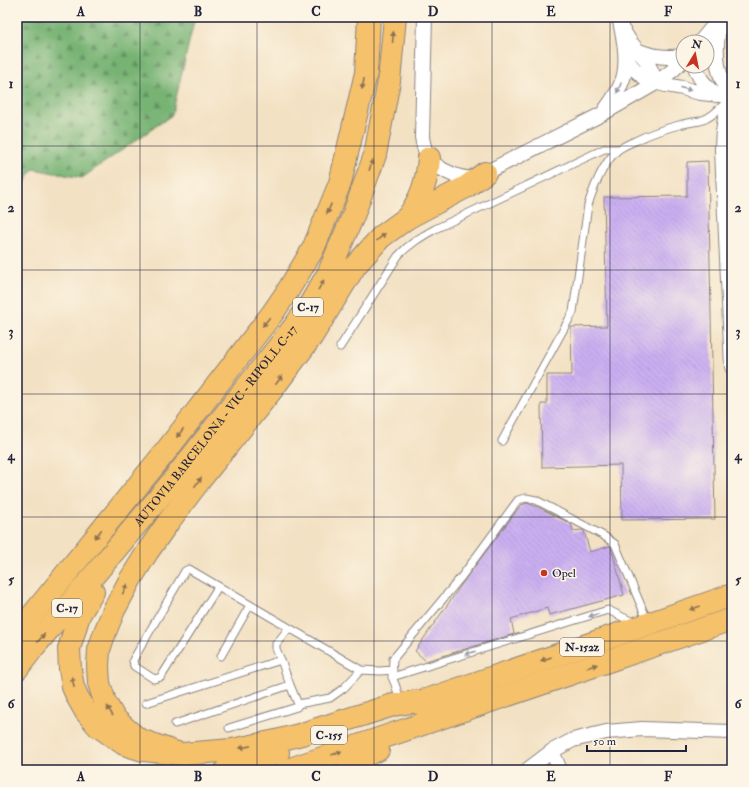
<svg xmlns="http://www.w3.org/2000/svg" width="749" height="787" viewBox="0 0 749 787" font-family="'IM FELL Double Pica',serif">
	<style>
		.forest { fill: url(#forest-firs); stroke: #4c6a57 }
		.building { fill: url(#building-back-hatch) }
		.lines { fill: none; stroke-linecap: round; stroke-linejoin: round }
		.lane-casing { stroke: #8a827f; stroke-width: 9 }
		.street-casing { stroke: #8a827f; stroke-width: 16 }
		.highway-casing { stroke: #8a827f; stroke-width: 24 }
		.lane { stroke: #fff; stroke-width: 7 }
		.street { stroke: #fff; stroke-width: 14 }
		.highway { stroke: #f5c16b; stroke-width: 22 }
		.oneway { fill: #8c7253 }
		.oneway2 { fill: #9c9ca7 }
		.grid { fill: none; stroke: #22223b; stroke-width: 1; stroke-opacity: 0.55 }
		.poi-dot { fill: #c8321e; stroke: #fcf5e5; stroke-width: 1.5 }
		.labels { text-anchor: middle; stroke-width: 3; stroke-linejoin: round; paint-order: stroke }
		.shield { fill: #fcf5e5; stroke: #63616e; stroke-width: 1 }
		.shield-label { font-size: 11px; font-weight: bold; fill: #22223b }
		.street-label { font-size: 12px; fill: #22223b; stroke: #fcf5e5 }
		.poi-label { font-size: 12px; fill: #22223b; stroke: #fcf5e5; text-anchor: start }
		.neatline { fill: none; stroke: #22223b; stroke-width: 1.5 }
		.grid-label { font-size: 13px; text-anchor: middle; font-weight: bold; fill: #22223b }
	</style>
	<defs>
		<pattern id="forest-firs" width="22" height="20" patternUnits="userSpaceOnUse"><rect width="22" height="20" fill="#77b373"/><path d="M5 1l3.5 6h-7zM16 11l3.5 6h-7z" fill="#619160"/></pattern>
		<pattern id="building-back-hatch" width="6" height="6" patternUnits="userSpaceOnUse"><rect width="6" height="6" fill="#caaff1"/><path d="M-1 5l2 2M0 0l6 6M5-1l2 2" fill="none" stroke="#ad96d0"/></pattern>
	</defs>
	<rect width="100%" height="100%" fill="#fcf5e5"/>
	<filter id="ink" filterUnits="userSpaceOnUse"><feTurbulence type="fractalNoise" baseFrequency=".025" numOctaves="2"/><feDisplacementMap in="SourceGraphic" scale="8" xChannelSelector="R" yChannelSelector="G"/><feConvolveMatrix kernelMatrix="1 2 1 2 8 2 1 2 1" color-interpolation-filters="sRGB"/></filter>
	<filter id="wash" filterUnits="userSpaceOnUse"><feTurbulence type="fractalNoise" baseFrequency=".012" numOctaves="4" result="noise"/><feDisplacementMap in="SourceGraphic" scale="16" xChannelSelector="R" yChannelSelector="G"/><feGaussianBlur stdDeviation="0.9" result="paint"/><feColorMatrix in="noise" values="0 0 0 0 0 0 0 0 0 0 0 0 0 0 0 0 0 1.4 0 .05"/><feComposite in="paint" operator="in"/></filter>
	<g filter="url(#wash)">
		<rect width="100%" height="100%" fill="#f3e1c3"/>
		<path class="forest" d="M17,17H195L172,115L82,178L33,169L17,195Z"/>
		<g id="blocks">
			<path class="building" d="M708,161L715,519L622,520L621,465L542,467L541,404H547V375H572L571,327L607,326L604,197L687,196V162Z
				M527,503L540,508L571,524L573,531L582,530L584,531L590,552L610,546L611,547L624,595L549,615L547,608L511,619L514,634L426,661L415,651L469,574L521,505Z"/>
		</g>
	</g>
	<g filter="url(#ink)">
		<use href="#blocks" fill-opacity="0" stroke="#8a827f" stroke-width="1"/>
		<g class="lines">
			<g class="lane-casing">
				<path id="lane" d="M340,347L398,256C409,244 421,237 435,229L604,149H619
					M502,441L573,312L588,205C594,186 603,162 619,149C624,146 630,143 635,141C649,134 664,129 679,125C686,123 693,122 700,121C711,118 719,109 727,101
					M218,587L161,677L154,679L134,666L133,660L185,571L189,569L361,670L380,671L393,670
					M221,656L250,605
					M392,677L393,659L462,576L518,500L526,498L536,500L604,536L615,544L648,622
					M397,701C400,694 395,684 392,677L608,610L635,623
					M146,703L281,660L276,649V644L289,628
					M298,704L330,698L344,688L361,670
					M175,724L290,685L281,660
					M229,728L297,707L298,704L290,685"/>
			</g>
			<g class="street-casing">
				<path id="street" d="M425,17L422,137C423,144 425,152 429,158C437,169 460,180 473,178C477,177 481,175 485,173L602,114L656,83L673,70L683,60
					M721,17C717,37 714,57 721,77C724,84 728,90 731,97
					M624,32L631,43L646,60L652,72L656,83
					M700,42L720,18
					M639,51C656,57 665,58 683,56
					M626,58C643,84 656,83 683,88C689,90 695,92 701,93C712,94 722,95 732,97
					M695,66C698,78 706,87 716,95
					M731,97C725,116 722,129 722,150L732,367
					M605,110C613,99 621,88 624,75C628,56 623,35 619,17
					M552,751L560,770
					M527,770L552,751L573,740L606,732L642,729L732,732"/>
			</g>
			<g class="highway-casing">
				<g id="highway">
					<path d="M407,218C421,199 427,182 429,158"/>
					<path d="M93,592L79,615L69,649L70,669L73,687L78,698L86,712L98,726L124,744L143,750L183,754L232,750L276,741L302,734L393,705L432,699"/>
					<path d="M17,634L166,451L272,314L287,292L313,249L340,183L366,73L369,17"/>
					<path id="s1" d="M17,669L33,648L167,488L294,327L309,306L328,274L353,216L375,155L389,81L395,17"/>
					<path d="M418,703L732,595"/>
					<path d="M177,753L138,739L125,728L114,718L105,702L99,683L98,666L99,650L105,632L114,610L130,580L148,551L169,521L200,480L271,391L312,336L355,266L381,237L407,218L466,187L485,173"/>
					<path d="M226,770L278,753"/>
					<path d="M287,770L732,619"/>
					<path d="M348,770C355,759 366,755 378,750"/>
				</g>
			</g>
			<use href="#lane" class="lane"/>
			<use href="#street" class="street"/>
			<use href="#highway" class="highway"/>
		</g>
		<defs><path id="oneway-solid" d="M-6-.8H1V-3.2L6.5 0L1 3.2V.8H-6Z"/></defs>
		<g class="oneway">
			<use href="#oneway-solid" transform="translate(393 37) rotate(-85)"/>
			<use href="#oneway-solid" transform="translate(363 84) rotate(102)"/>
			<use href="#oneway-solid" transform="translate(371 165) rotate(-71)"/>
			<use href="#oneway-solid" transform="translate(329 209) rotate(113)"/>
			<use href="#oneway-solid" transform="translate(381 237) rotate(-42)"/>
			<use href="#oneway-solid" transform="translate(321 285) rotate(-60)"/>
			<use href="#oneway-solid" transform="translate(266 322) rotate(128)"/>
			<use href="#oneway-solid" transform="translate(279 380) rotate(-53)"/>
			<use href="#oneway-solid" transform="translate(180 433) rotate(128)"/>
			<use href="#oneway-solid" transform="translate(198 482) rotate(-53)"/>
			<use href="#oneway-solid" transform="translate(98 534) rotate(129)"/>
			<use href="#oneway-solid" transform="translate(125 589) rotate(-63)"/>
			<use href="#oneway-solid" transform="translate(695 608) rotate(161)"/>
			<use href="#oneway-solid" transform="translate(41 638) rotate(-50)"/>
			<use href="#oneway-solid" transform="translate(546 659) rotate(161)"/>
			<use href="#oneway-solid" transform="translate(592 666) rotate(-19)"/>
			<use href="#oneway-solid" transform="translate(73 682) rotate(-103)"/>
			<use href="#oneway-solid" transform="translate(110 711) rotate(-120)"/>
			<use href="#oneway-solid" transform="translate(245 747) rotate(169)"/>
			<use href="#oneway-solid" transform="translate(337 753) rotate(-19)"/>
		</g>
		<g class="oneway2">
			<use href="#oneway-solid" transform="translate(619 88) rotate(114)"/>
			<use href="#oneway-solid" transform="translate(686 89) rotate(13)"/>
			<use href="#oneway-solid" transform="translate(594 615) rotate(163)"/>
			<use href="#oneway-solid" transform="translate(470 653) rotate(163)"/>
		</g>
	</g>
	<path class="grid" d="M140,17V770M257,17V770M374,17V770M492,17V770M610,17V770M17,146H732M17,270H732M17,394H732M17,517H732M17,641H732"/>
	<circle class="poi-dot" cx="544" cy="573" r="4"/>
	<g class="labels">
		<g class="shield">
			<rect x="293" y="298" width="30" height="18" rx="3"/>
			<rect x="52" y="599" width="30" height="18" rx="3"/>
			<rect x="560" y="638" width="44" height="18" rx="3"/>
			<rect x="311" y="726" width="36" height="18" rx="3"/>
		</g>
		<g class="shield-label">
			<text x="308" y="311">C-17</text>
			<text x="67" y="612">C-17</text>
			<text x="582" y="651">N-152z</text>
			<text x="329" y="739">C-155</text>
		</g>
		<g class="street-label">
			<text dy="4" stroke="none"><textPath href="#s1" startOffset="314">AUTOVIA BARCELONA - VIC - RIPOLL C-17</textPath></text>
		</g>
		<g class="poi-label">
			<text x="552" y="577">Opel</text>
		</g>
	</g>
	<rect width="749" height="787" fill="none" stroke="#fcf5e5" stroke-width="44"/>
	<g transform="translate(695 54) rotate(10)"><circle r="19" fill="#fcf5e5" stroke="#a5a1a1"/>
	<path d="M0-3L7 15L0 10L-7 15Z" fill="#c8321e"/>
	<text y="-6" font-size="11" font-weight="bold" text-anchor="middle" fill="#22223b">N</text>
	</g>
	<path d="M587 745v6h99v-6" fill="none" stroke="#22223b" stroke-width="2"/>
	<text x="593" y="745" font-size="12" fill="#22223b" stroke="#fcf5e5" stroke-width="3" paint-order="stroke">50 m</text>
	<rect x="22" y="22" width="705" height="743" class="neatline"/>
	<g class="grid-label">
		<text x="81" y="16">A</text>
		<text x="198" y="16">B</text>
		<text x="316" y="16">C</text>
		<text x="433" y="16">D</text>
		<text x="551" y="16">E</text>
		<text x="668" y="16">F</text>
		<text x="11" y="88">1</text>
		<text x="738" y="88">1</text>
		<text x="11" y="212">2</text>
		<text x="738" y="212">2</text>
		<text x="11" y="336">3</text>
		<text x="738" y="336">3</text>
		<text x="11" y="460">4</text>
		<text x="738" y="460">4</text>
		<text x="11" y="584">5</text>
		<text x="738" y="584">5</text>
		<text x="11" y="708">6</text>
		<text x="738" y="708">6</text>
		<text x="81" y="781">A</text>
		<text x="198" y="781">B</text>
		<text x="316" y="781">C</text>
		<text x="433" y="781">D</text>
		<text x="551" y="781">E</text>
		<text x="668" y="781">F</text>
	</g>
</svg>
